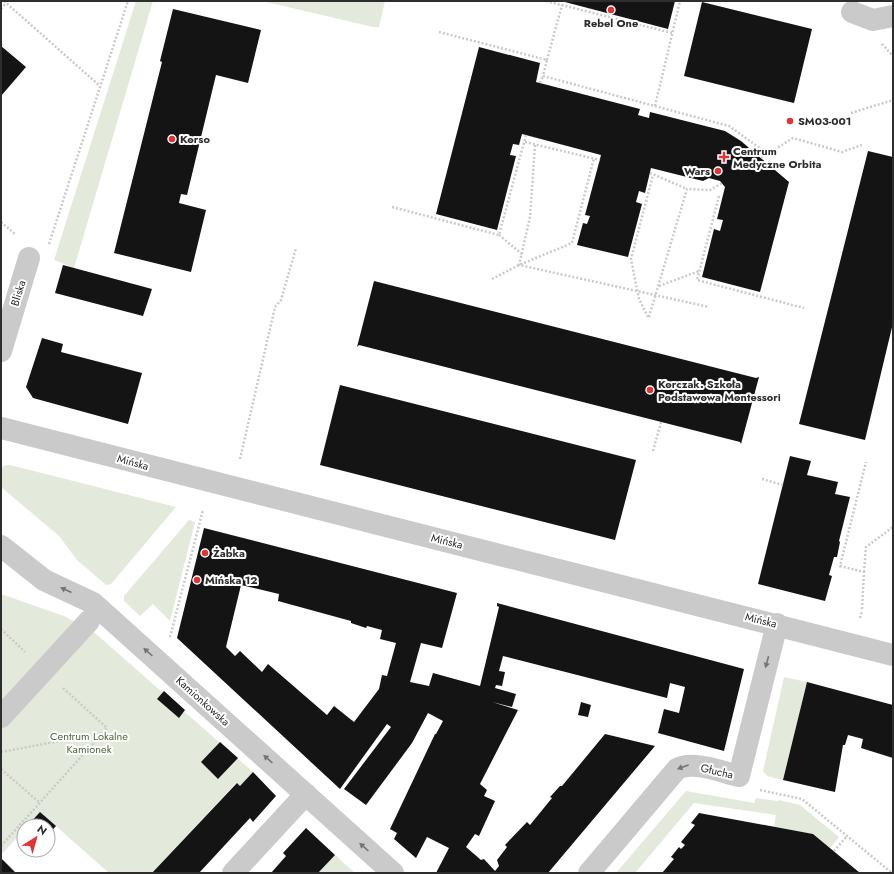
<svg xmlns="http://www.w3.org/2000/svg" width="894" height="874" viewBox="0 0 894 874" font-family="Jost,sans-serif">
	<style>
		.green { fill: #e3eadb }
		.building { fill: #141414; fill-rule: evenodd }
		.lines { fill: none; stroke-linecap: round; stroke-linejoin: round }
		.path { stroke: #cacaca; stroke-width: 2.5; stroke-dasharray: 2 2; stroke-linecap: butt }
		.minor { stroke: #cacaca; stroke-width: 22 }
		.oneway { fill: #747474 }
		.poi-dot { fill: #df3537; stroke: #fff; stroke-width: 1.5 }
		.labels { text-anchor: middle; stroke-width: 4; stroke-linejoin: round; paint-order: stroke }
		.poi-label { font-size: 11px; font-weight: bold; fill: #2d2d2d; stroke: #fff; text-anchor: start }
		.street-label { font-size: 11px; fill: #2d2d2d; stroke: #fff }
		.park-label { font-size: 11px; fill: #4e673c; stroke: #fff }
	</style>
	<rect width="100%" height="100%" fill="#fff"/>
	<path class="green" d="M136,1H153L74,268L54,260Z
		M262,1H385L379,27H373Z
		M6,465H10L176,507L111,584L106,585L77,560L59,536L1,487V468Z
		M189,520L195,522L170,621L153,604L140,616L124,601V596Z
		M1,594L64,616L95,633L253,772L240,786L236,783L152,873H109L40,812L28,826H24V830L1,855Z
		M784,677L807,682L783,780L767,776L763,771Z
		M686,791L754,803L756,798L777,801L779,800L800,805L839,837L830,848L813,834L774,827L776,815L694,803L635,873H616Z
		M335,855L355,873H318Z"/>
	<path class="building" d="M561,1H675L668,29Z
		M702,2L812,29L794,103L684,76Z
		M173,9L261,30L248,83L216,75L187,195L181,194L179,203L206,210L191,272L114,253L162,62L160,61Z
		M1,46L26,67L1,96Z
		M479,47L540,63L536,82L640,109L638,115L649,118L650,112L725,131L741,141L789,182L760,292L702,277L714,229L720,231L723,220L717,219L725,187L720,181L709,178L703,181L651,168L645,193L639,191L636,202L642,204L628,257L577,245L583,223L587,224L590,216L585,215L601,155L522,134L519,145L513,144L510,155L516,156L497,230L436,214Z
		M868,151L893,157V323L865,440L799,424Z
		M63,265L152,289L143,316L55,293Z
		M374,281L756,378L759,377L741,444L740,442L359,345L357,347Z
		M42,338L63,344L61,352L142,373L128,424L33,398L26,387Z
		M340,385L636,460L615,540L320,465Z
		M790,456L811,461L807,475L838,482L835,494L850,497L839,541L840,542L837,557H834L829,575L832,576L825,601L758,584Z
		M204,528L457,593L442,648L421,643L410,682L429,686L433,673L480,686L499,607L497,606V603L744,669L724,751L658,733L664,709L679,713L685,687L670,683L667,698L503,656L499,671L505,672L502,686L496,685L495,688L516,694L512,707L492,702L518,710L480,784L487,790L484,796L495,801L479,836L475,834L466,847L481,860L484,859L495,871L499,866L497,860L507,847L505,845L527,822L530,825L552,798L550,797L560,786H562L605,734L655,746L548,873H436L449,848L427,837L416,858L394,839L397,833L390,829L435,734H436L443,721L428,713L412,743L366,805L344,789L391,727L387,724L340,789L177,638ZM241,585L279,594L278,601L351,621V623L366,628L367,626L382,630L380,639L396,643L387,676L382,675L379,689L354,722L334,706L327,715L268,664L262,672L240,651L235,656L226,647Z
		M807,682L893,705V758L861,748L863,739L848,735L845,745H843L835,792L783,780Z
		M164,691L185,710L179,718L157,699Z
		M581,702L591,705L588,717L578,715Z
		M220,742L238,758L218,779L201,762Z
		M253,772L276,796L253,822L250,818L199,873H152L237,783L240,786Z
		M40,812L56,826L48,835V826H31L29,824Z
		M699,813L813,834L860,873H662L674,859L671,857L679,847L681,849L685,845L681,842L695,825L691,823Z
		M306,828L335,855L318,873H271L286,856L283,853Z
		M1,858L16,873H1Z"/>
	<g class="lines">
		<path class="path" d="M4,1L100,86
			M546,1L672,33
			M1,9L6,3
			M439,32L547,60L543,76L729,126L768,154
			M882,44L893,56
			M547,60L562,5
			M540,83L543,76
			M655,106L680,1
			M851,113L893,100
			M525,142L600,160
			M535,145L530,217L519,265L709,307
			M761,158L793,138L842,152L862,145
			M650,173L687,189
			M719,196L697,280L804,308
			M392,207L499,235L526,135
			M1,222L16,235
			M499,235L522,254
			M49,244L128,1
			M492,279L519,265L572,243L594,158
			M659,286L699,271
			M648,317L639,299L631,259L653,175
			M649,317L687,189L710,190L722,183
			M653,451L661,422
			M240,459L275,307L281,300L296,248
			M762,479L783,485
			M864,572L866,547L893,527
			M862,609L864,572L840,566L866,462
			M860,618L862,611
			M1,629L25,652
			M170,637L203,510
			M1,752L103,733
			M1,769L40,803
			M760,790L802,799L892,873
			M1,846L107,728L62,687
			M834,851L847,836"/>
		<path class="minor" d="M852,12L873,20L893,16
			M1,351L29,258
			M1,428L893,655
			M1,546L44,580L93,603L393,873
			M1,717L89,621
			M233,873L306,794
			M589,873L677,769C692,760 722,772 739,776L777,624"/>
	</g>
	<defs><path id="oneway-solid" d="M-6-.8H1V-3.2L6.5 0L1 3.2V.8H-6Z"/></defs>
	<g class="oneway">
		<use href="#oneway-solid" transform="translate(66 590) rotate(-156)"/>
		<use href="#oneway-solid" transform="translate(148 652) rotate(-138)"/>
		<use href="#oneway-solid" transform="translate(767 662) rotate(105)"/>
		<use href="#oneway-solid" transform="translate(268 759) rotate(-138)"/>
		<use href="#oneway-solid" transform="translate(683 767) rotate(160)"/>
		<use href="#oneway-solid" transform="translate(364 847) rotate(-138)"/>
	</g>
	<g class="poi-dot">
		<circle cx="611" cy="10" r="4"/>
		<circle cx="790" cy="121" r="4"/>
		<circle cx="172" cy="139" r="4"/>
		<path d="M722 151h4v4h4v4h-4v4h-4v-4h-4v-4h4z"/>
		<circle cx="718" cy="171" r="4"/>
		<circle cx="650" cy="390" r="4"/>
		<circle cx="205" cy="553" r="4"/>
		<circle cx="197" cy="580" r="4"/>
	</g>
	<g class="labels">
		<g class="poi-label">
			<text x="611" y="27" text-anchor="middle">Rebel One</text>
			<text x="798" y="125">SM03-001</text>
			<text x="180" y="143">Korso</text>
			<text x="733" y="155">Centrum<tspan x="733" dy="13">Medyczne Orbita</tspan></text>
			<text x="710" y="175" text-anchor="end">Wars</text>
			<text x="658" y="388">Korczak. Szkoła<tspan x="658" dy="13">Podstawowa Montessori</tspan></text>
			<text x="213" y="557">Żabka</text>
			<text x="205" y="584">Mińska 12</text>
		</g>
		<g class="street-label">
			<text transform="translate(18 293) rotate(-73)" y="4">Bliska</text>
			<text transform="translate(133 462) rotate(15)" y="4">Mińska</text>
			<text transform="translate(447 541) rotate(14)" y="4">Mińska</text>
			<text transform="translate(761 620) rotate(14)" y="4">Mińska</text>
			<text transform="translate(203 701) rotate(42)" y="4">Kamionkowska</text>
			<text transform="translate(717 771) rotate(13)" y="4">Głucha</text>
		</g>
		<g class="park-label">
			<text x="89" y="740">Centrum Lokalne<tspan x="89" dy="13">Kamionek</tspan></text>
		</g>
	</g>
	<rect width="894" height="874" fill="none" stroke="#2d2d2d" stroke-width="4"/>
	<g transform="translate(36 838) rotate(37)"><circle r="19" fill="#ffffff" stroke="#ababab"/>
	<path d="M0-3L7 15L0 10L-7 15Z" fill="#df3537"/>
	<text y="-6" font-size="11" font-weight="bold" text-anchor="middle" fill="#2d2d2d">N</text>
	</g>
</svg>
